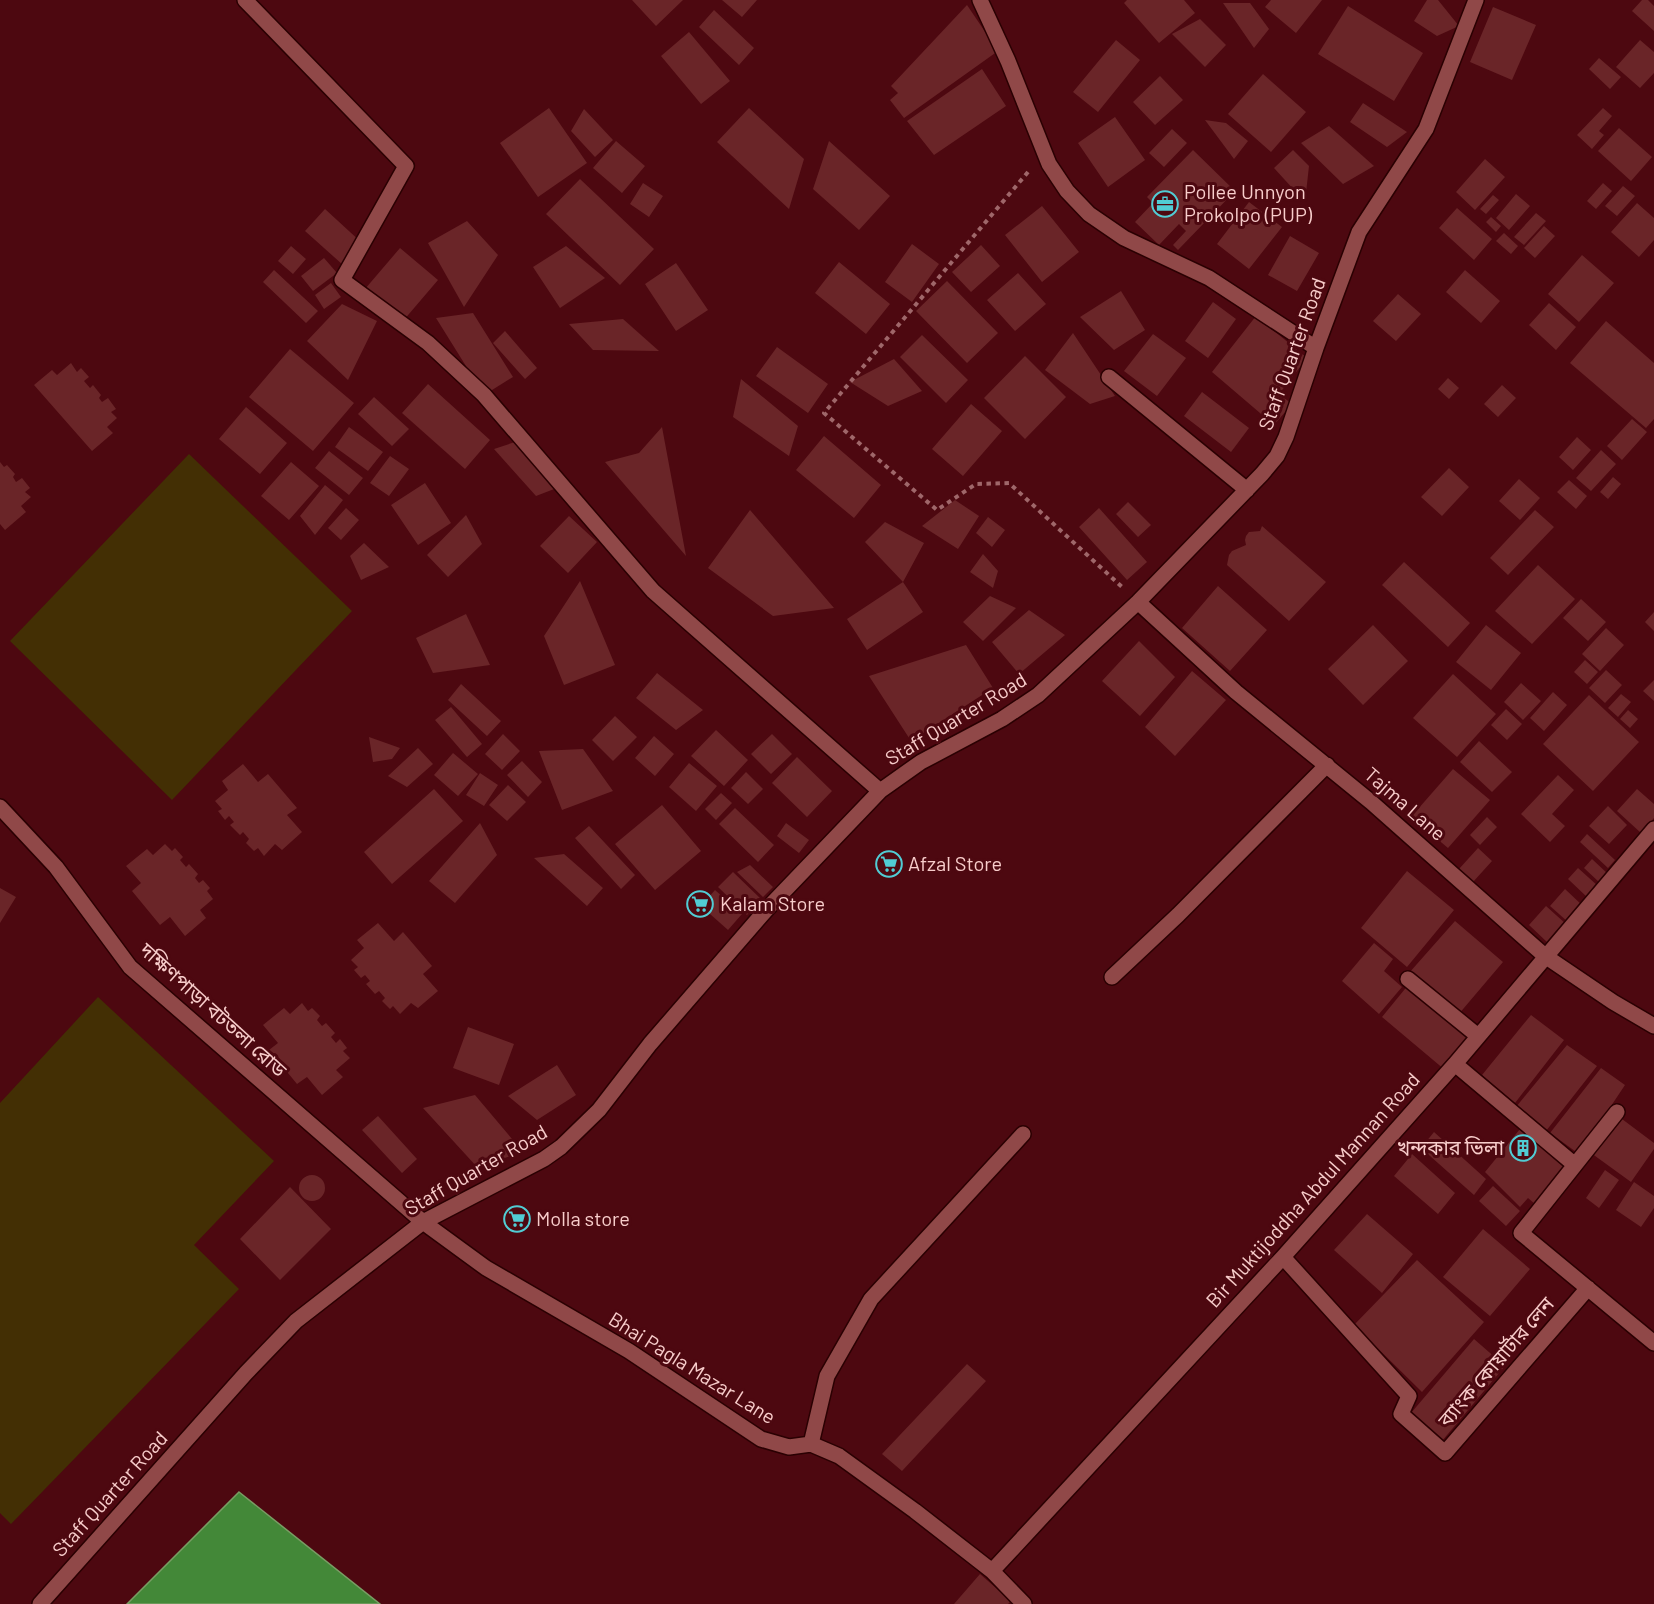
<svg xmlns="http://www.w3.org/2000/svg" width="1654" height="1604" viewBox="0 0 1654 1604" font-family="Barlow,'Noto Sans Bengali',sans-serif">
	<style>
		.green { fill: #432f04 }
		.water { fill: #438838; stroke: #799d64; stroke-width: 1.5 }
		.building { fill: #6a2528 }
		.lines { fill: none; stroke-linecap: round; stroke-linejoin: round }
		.minor-casing { stroke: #2a0002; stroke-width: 18 }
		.path { stroke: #9f676a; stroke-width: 4; stroke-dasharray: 4.5 4.5; stroke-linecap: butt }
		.minor { stroke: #904848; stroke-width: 15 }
		.labels { text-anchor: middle; stroke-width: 6; stroke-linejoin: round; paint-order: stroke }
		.poi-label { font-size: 20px; fill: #f8cdcb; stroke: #4d0810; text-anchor: start }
		.street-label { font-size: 20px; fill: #f8cdcb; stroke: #4d0810 }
	</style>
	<rect width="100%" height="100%" fill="#4d0810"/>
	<path class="green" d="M189,454L352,611L172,800L10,641Z
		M98,997L274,1161L194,1245L239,1289L11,1524L0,1513V1103Z"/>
	<path class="water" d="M239,1492L380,1604H127Z"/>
	<path class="building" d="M632,0H683L656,26Z
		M722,0H757L742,17Z
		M1127,0H1184L1195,13L1159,43L1124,3Z
		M1271,0H1322L1296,33L1265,7Z
		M1427,0H1438L1459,26L1437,36L1414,21Z
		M1642,0H1648L1654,6V31L1632,11Z
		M1223,3H1250L1269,29L1254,48Z
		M967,5L998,51L904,118L890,100L898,93L891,86Z
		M1348,6L1423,53L1394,101L1318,54Z
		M1493,7L1536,25L1512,80L1470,62Z
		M714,10L754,48L739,65L699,27Z
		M1200,19L1226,45L1205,67L1172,34Z
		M689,32L730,81L701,104L661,56Z
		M1116,40L1140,60L1098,112L1073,92Z
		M1640,40L1654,52V73L1640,88L1616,67Z
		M1599,58L1621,77L1610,89L1589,69Z
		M982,69L1006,106L934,155L907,121Z
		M1263,74L1306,112L1271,152L1228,114Z
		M1160,76L1183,100L1155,125L1133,102Z
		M1363,103L1407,132L1387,147L1350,122Z
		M549,108L587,163L538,197L500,143Z
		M749,108L804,159L789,209L717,142Z
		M1603,108L1612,116L1599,131L1604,135L1592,149L1577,135Z
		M584,109L613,140L595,157L571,131Z
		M1115,117L1145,160L1108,187L1078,143Z
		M1205,120L1226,123L1248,141L1234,159Z
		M1329,126L1374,166L1343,184L1301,143Z
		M1619,128L1652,157L1631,181L1598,151Z
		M1172,129L1187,143L1164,167L1149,153Z
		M616,141L645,166L622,193L593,168Z
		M829,141L890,196L859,230L813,189Z
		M1193,150L1235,191L1178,250L1173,245L1186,231L1179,224L1159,245L1135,222L1153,203L1147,197Z
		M1293,150L1309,166L1305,202L1274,168Z
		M1485,159L1505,177L1475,210L1456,192Z
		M580,179L654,249L620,285L546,214Z
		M643,183L663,196L649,217L630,204Z
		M1603,183L1612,191L1596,209L1587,201Z
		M1623,186L1635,196L1617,216L1605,206Z
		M1516,194L1530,206L1509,230L1496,218Z
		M1493,195L1499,200L1486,214L1480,209Z
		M1249,202L1282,227L1249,269L1217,244Z
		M1637,203L1654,218V240L1639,257L1611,232Z
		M1042,206L1079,252L1042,282L1005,235Z
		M1457,208L1492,239L1474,260L1439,228Z
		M325,209L362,243L343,265L305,231Z
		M1536,213L1546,221L1524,245L1514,237Z
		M1491,217L1501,226L1496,232L1486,222Z
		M467,221L498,255L464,307L428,243Z
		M1544,226L1555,236L1535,258L1524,248Z
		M1504,233L1518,246L1511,254L1496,241Z
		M1290,236L1319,253L1297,291L1268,275Z
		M912,244L939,264L912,302L885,282Z
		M981,245L1000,266L971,292L952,272Z
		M291,246L306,259L293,274L278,261Z
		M566,246L605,278L560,308L533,267Z
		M400,248L438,280L403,321L365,289Z
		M1582,255L1614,283L1579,322L1548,294Z
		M324,258L337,273L313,291L301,276Z
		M839,262L890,304L866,334L815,293Z
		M676,263L708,310L676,331L645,284Z
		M274,270L318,311L306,323L263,282Z
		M1465,270L1500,301L1481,323L1446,292Z
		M1018,273L1046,304L1015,331L987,300Z
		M947,281L998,333L967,363L916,311Z
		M331,283L341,297L324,309L315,295Z
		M1121,291L1145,330L1114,350L1080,317Z
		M1398,294L1421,314L1396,341L1373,321Z
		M1213,302L1236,319L1208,358L1185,341Z
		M1549,303L1576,327L1556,350L1529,325Z
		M342,304L377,321L348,380L307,341Z
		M473,313L513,377L484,395L436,318Z
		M1256,316L1307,358L1279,394L1292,404L1274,425L1212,372Z
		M623,319L659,351L593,350L569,324Z
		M1606,321L1654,363V419L1646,428L1570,363Z
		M505,331L537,368L525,379L493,343Z
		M1073,333L1115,396L1090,404L1045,370Z
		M1153,334L1186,358L1157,396L1124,371Z
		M922,335L968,380L946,403L900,357Z
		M777,347L828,384L808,413L756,376Z
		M290,349L354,403L313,451L249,397Z
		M1025,356L1066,397L1025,439L984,398Z
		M894,359L922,391L888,406L850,382Z
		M71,363L77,372L81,368L89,377L84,381L90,388L93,385L101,395L99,398L102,402L108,398L116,409L111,412L117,418L107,427L113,433L92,451L34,385L52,370L57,375Z
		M1448,378L1459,388L1449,399L1438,389Z
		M741,379L798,426L789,456L733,417Z
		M428,384L490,440L465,469L402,413Z
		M1502,385L1516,398L1498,417L1484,404Z
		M1202,392L1249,428L1231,452L1184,416Z
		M374,397L409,429L392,446L358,414Z
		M971,404L1002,431L963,476L932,449Z
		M246,407L287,443L260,474L219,439Z
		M1632,419L1647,432L1622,460L1607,446Z
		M349,427L383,452L368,471L335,447Z
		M662,427L686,556L605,462L639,453Z
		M824,436L881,485L854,518L796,470Z
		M1577,437L1591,450L1573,470L1559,457Z
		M521,440L562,486L536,496L494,449Z
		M1601,450L1616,464L1591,491L1576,478Z
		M329,451L363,478L349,495L315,468Z
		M390,456L409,469L389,496L370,483Z
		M0,462L4,467L7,465L15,474L13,477L16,482L22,478L30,488L25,492L31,497L21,506L26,512L5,530L0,524Z
		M291,462L319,486L289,520L261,496Z
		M1449,468L1469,487L1442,516L1421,497Z
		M1613,477L1621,484L1608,499L1600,492Z
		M1519,479L1540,498L1520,520L1499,501Z
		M1569,480L1587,496L1576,509L1557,492Z
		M425,483L451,523L418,545L391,505Z
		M325,485L343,500L315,535L300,516Z
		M955,500L979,516L958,549L922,526Z
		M1128,502L1151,525L1138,537L1116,514Z
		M346,508L359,520L341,540L328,528Z
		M1099,508L1147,562L1127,580L1079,527Z
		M750,510L834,608L773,616L708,568Z
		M1535,510L1554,527L1508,575L1490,558Z
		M466,515L482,544L448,577L427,555Z
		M569,516L597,542L568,573L540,546Z
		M988,517L1005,530L992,547L976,533Z
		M885,522L924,543L903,582L865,542Z
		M1262,526L1326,582L1289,621L1227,565L1229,555L1232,551L1246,545L1245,540L1246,536L1249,532L1260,531Z
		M364,543L389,567L361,580L350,556Z
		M983,554L998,571L993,588L970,572Z
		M1404,562L1470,623L1448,647L1382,585Z
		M1538,565L1575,599L1532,644L1495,611Z
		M580,581L615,665L564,685L544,636Z
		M903,582L923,612L867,650L847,619Z
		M1218,586L1267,630L1230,671L1182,628Z
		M990,596L1016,608L983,641L963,622Z
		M1581,599L1606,622L1588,641L1563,618Z
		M1029,610L1065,635L1019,674L992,642Z
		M1654,612V631L1645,622Z
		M466,614L490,665L433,673L416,638Z
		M1373,625L1408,661L1363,705L1328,669Z
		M1486,625L1521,653L1491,690L1456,662Z
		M1606,628L1624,645L1600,671L1582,654Z
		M1139,641L1175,677L1140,716L1102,681Z
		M966,645L993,688L911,741L869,676Z
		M1585,660L1598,672L1587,684L1574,672Z
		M1606,670L1622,685L1605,703L1589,688Z
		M1192,671L1226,700L1175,756L1145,727Z
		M657,673L703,710L676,730L636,698Z
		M1453,674L1496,714L1457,757L1413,718Z
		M1654,680V701L1643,691Z
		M1521,683L1541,701L1523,720L1504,702Z
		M461,684L501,721L487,736L448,700Z
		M1553,692L1567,705L1544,731L1530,718Z
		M1621,694L1631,702L1618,717L1608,708Z
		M1589,695L1639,742L1593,791L1543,744Z
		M451,707L482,744L467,757L435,720Z
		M1506,709L1522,724L1507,740L1491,725Z
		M1628,710L1638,719L1630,728L1620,719Z
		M615,716L637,737L613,761L592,740Z
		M716,730L748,760L724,786L691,756Z
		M503,734L520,751L502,770L485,754Z
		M772,734L792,754L771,774L751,754Z
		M654,736L674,754L655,776L635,758Z
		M369,737L400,748L392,759L373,762Z
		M1479,741L1512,772L1492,792L1460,762Z
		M418,748L433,764L407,787L388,776Z
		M583,749L613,791L562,810L539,751Z
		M453,753L478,774L458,796L434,775Z
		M797,757L832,791L807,817L772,783Z
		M522,761L542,782L528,797L507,775Z
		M689,763L717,786L696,811L669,787Z
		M243,764L258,782L268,774L297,808L287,815L302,832L282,850L275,844L264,856L258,848L254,851L246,843L249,839L243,832L240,835L230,825L234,822L229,816L225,820L218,811L222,809L215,801L228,790L222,781Z
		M1453,769L1490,800L1448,848L1411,817Z
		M746,772L763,789L748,804L731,788Z
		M480,773L498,785L484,806L466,795Z
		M1558,775L1574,790L1552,814L1565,826L1550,842L1521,814Z
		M508,785L526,802L507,821L489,805Z
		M434,789L463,821L392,884L364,852Z
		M1637,789L1654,804V818L1641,833L1617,811Z
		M721,793L732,803L716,820L705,809Z
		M662,805L701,851L655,890L615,844Z
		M1608,806L1627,825L1609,844L1589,826Z
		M735,808L774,845L758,862L719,824Z
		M1487,817L1497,827L1480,845L1470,835Z
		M480,823L497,855L455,903L429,881Z
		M786,823L809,840L799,853L777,836Z
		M589,826L635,875L621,889L575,838Z
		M1587,834L1615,860L1608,868L1580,842Z
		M165,844L172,851L175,848L183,857L180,860L186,867L189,864L198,874L195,878L199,883L203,880L210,888L207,891L213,899L200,910L206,918L185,936L170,917L160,925L132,891L141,883L126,866L147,849L153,855Z
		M1478,848L1492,861L1473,882L1459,869Z
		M564,854L603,888L587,906L534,858Z
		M1592,859L1608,874L1600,883L1584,868Z
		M750,865L773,887L763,897L737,872Z
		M1578,868L1598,886L1588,898L1568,879Z
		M1407,871L1454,910L1407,967L1361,928Z
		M733,872L761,899L747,915L718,887Z
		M0,888L16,897L0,923Z
		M1565,889L1583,906L1568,922L1550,906Z
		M715,890L742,914L728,930L701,906Z
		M1546,906L1566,924L1548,943L1529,925Z
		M1455,921L1503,962L1458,1015L1409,973Z
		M378,923L394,941L403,932L432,966L423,974L438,991L418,1008L411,1003L400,1014L393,1006L390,1009L382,1001L385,998L379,991L375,994L366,984L370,981L365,975L361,978L354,970L358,967L351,960L364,948L357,940Z
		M1374,943L1393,959L1384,971L1402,987L1379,1014L1342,981Z
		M1409,984L1473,1036L1445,1070L1382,1017Z
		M302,1003L308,1011L312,1008L320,1016L317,1020L322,1026L326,1023L335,1033L331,1037L336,1043L340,1039L347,1048L343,1051L350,1058L336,1070L343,1077L322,1095L307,1077L297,1084L269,1050L278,1043L263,1025L284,1008L290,1014Z
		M1531,1015L1564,1040L1515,1103L1482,1075Z
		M468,1027L514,1044L499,1085L453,1068Z
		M1567,1045L1597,1066L1546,1131L1516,1107Z
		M557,1065L576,1095L537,1120L508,1096Z
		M1601,1068L1625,1085L1579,1154L1550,1133Z
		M475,1095L523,1152L477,1167L423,1108Z
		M378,1116L417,1159L402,1173L362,1130Z
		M1618,1116L1654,1143V1149L1631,1182L1591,1153Z
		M1520,1129L1565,1168L1535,1204L1528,1198L1520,1207L1485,1172Z
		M1434,1132L1486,1179L1474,1195L1421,1148Z
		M1412,1154L1455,1193L1438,1214L1394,1176Z
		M1605,1170L1619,1180L1599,1208L1586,1198Z
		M299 1188a13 13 0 1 1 26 0a13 13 0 1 1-26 0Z
		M1634,1182L1654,1196V1208L1641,1227L1616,1210Z
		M1493,1186L1520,1211L1506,1226L1479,1201Z
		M290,1187L331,1229L280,1280L240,1239Z
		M1367,1214L1413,1254L1382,1293L1334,1250Z
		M1483,1229L1530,1269L1490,1316L1443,1277Z
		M1417,1260L1484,1322L1422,1392L1354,1325Z
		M1474,1339L1505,1366L1442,1441L1411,1413Z
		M967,1364L986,1381L902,1471L882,1454Z
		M980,1574L1011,1601L1008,1604H954Z"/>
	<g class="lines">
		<g class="minor-casing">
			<path id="minor" d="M245,0L406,166L342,280L428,343L484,395L653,591L880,791
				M980,0L1008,61L1049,164L1067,191L1089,214L1124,238L1209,278L1316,348
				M1109,377L1247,490
				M1138,602L1236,692L1371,802L1545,956L1613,1002L1654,1026
				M0,807L56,867L130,967L423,1222L486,1268L629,1351L761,1439L789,1447L811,1444L839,1456L915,1511L992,1571L1024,1604
				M1112,977L1178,915L1327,765
				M1408,979L1478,1036
				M1455,1064L1575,1165
				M1617,1112L1521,1233L1654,1343
				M1283,1257L1409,1396L1401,1414L1445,1453L1588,1288
				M811,1444L827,1376L871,1299L1023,1134
				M992,1571L1283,1257L1455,1064L1654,829
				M40,1604L246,1373L296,1321L423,1222L544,1159L561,1147L599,1110L650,1044L766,910L880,791L921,762L1002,719L1038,695L1138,602L1262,474L1277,456L1286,437L1316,348L1359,232L1426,129L1476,0"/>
		</g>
		<path class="path" d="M1028,172L824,413L937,510L976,484L1009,483L1122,587"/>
		<use href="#minor" class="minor"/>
	</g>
	<defs>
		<g id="office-ring" transform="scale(1.35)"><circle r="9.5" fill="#4d0810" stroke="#51ccd4" stroke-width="1.5"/><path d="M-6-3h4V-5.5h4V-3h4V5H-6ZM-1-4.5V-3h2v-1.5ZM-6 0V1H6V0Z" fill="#51ccd4"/></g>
		<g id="supermarket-ring" transform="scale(1.35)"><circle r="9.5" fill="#4d0810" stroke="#51ccd4" stroke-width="1.5"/><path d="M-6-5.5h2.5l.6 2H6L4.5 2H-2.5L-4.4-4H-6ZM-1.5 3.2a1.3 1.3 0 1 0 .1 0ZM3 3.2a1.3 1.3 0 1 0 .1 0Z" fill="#51ccd4"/></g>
		<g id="building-ring" transform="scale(1.35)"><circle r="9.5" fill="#4d0810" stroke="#51ccd4" stroke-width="1.5"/><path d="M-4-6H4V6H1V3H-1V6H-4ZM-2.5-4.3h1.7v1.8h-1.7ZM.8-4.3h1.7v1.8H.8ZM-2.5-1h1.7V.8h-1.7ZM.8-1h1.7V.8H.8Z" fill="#51ccd4"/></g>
	</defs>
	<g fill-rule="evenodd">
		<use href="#office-ring" x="1165" y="204"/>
		<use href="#supermarket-ring" x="889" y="864"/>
		<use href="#supermarket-ring" x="700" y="904"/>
		<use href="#building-ring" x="1523" y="1148"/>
		<use href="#supermarket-ring" x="517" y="1219"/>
	</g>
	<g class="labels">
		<g class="poi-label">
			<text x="1184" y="199">Pollee Unnyon<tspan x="1184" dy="23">Prokolpo (PUP)</tspan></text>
			<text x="908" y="871">Afzal Store</text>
			<text x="720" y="911">Kalam Store</text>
			<text x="1504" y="1155" text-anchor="end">খন্দকার ভিলা</text>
			<text x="536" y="1226">Molla store</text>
		</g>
		<g class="street-label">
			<text transform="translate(1292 354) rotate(-70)" y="7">Staff Quarter Road</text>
			<text transform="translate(956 719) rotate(-31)" y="7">Staff Quarter Road</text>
			<text transform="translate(1405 804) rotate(41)" y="7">Tajma Lane</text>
			<text transform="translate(213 1010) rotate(42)" y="7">দক্ষিণপাড়া বটতলা রোড</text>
			<text transform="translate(476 1170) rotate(-30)" y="7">Staff Quarter Road</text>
			<text transform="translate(1313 1190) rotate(-48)" y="7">Bir Muktijoddha Abdul Mannan Road</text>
			<text transform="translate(1496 1362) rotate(-49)" y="7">ব্যাংক কোয়ার্টার লেন</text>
			<text transform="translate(692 1368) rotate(32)" y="7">Bhai Pagla Mazar Lane</text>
			<text transform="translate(110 1494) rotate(-48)" y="7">Staff Quarter Road</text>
		</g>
	</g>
</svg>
